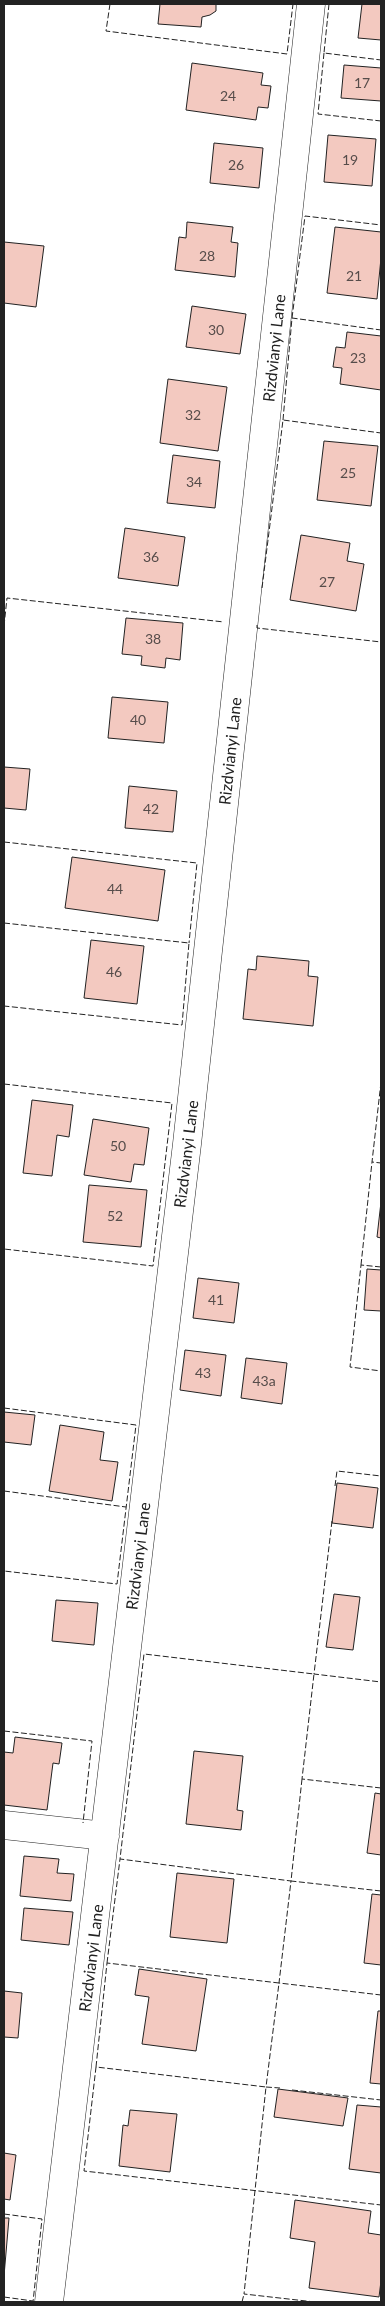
<svg xmlns="http://www.w3.org/2000/svg" width="385" height="2306" viewBox="0 0 385 2306" font-family="Lato,sans-serif">
	<style>
		.building { fill: #f3c9c0; stroke: #222 }
		.lines { fill: none; stroke-linecap: round; stroke-linejoin: round }
		.minor-casing { stroke: #222; stroke-width: 29 }
		.minor { stroke: #fff; stroke-width: 28 }
		.fence { stroke: #222; stroke-width: 1; stroke-dasharray: 6 2.5; stroke-linecap: butt }
		.labels { text-anchor: middle; stroke-width: 4; stroke-linejoin: round; paint-order: stroke }
		.number-label { font-size: 14px; fill: #564c4a }
		.street-label { font-size: 16px; fill: #222; stroke: #fff }
	</style>
	<rect width="100%" height="100%" fill="#fff"/>
	<path class="building" d="M160,4H216V11L210,15L202,17L201,27L158,24Z
		M362,4H381V40L358,38Z
		M192,63L263,73L261,85L271,86L268,108L258,107L256,120L186,110Z
		M344,65L381,68V101L341,98Z
		M328,135L376,139L372,186L324,182Z
		M214,143L263,148L259,188L210,183Z
		M187,222L233,227L231,242L238,243L235,277L175,270L179,237L186,238Z
		M335,227L381,232V258L377,299L327,293Z
		M4,242L44,246L36,307L4,303Z
		M192,306L246,314L240,354L186,347Z
		M347,332L381,336V390L340,384L342,368L333,367L336,347L345,348Z
		M168,379L227,387L218,451L160,443Z
		M324,441L378,446L371,506L317,500Z
		M173,455L220,461L215,508L167,503Z
		M125,528L185,537L178,586L118,578Z
		M301,535L350,543L347,561L364,564L356,611L290,600Z
		M126,618L183,623L180,660L166,658L165,668L141,665L142,656L122,654Z
		M112,697L168,702L164,743L108,738Z
		M4,767L30,769L26,810L4,808Z
		M129,786L177,791L173,832L125,828Z
		M72,857L165,870L158,921L65,908Z
		M91,940L144,946L137,1004L84,998Z
		M257,956L309,961L308,976L318,977L313,1026L243,1019L248,969L256,970Z
		M32,1100L73,1105L69,1137L57,1135L52,1176L23,1173Z
		M93,1119L149,1128L144,1165L134,1164L131,1182L84,1175Z
		M89,1185L147,1190L141,1247L83,1242Z
		M381,1202V1238L377,1237Z
		M367,1269L381,1270V1311L364,1310Z
		M198,1278L239,1283L234,1323L193,1318Z
		M185,1350L226,1355L221,1396L180,1390Z
		M246,1358L287,1363L282,1404L241,1398Z
		M4,1412L35,1415L31,1445L4,1442Z
		M60,1425L104,1432L100,1460L118,1462L112,1501L49,1491Z
		M337,1483L378,1488L373,1528L332,1523Z
		M334,1594L360,1597L353,1650L326,1647Z
		M56,1600L98,1603L94,1645L52,1641Z
		M15,1737L62,1743L59,1764L53,1763L47,1810L4,1805V1752L13,1753Z
		M194,1751L243,1756L237,1810L243,1811L241,1830L186,1824Z
		M375,1793L381,1794V1855L367,1853Z
		M24,1856L59,1859L57,1873L74,1874L71,1901L20,1896Z
		M177,1873L234,1879L227,1943L170,1937Z
		M372,1894L381,1895V1965L364,1963Z
		M24,1908L73,1912L69,1945L21,1940Z
		M139,1969L207,1979L196,2051L142,2044L149,1997L135,1995Z
		M4,1991L22,1993L18,2038L4,2037Z
		M378,2011H381V2084L370,2083Z
		M278,2089L348,2098L343,2126L274,2117Z
		M357,2105L381,2107V2173L349,2169Z
		M130,2110L177,2114L170,2172L119,2166L123,2125L128,2126Z
		M4,2153L16,2155L10,2200L4,2199Z
		M295,2200L371,2211L368,2233L381,2235V2281L379,2297L309,2288L315,2242L290,2238Z
		M4,2218H9L4,2276Z"/>
	<g class="lines">
		<g class="minor-casing">
			<path id="minor" d="M4,1825L105,1836
				M49,2302L187,1144L311,4"/>
		</g>
		<use href="#minor" class="minor"/>
		<path class="fence" d="M110,4L106,31L287,54L293,4
			M329,4L324,53L381,60
			M324,53L318,114L381,121
			M292,318L305,216L381,225
			M283,420L292,318L381,330
			M262,588L283,420L381,433
			M257,625V628L381,642
			M4,626L7,598L224,622
			M4,842L197,863L189,943
			M4,923L189,943L182,1025L4,1006
			M381,1082L372,1162L381,1163
			M4,1084L172,1103L153,1266L4,1249
			M361,1265L372,1162
			M381,1267L361,1265L350,1367L381,1371
			M4,1408L136,1425L117,1584L4,1571
			M335,1486L337,1471L381,1476
			M4,1491L126,1507
			M332,1521L314,1674L381,1682
			M4,1731L92,1741L83,1823
			M302,1779L291,1881L381,1891
			M381,1788L302,1779L314,1674L144,1654L120,1859L291,1881L279,1983L381,1995
			M107,1963L120,1859
			M96,2067L107,1963L279,1983L266,2087L280,2088
			M292,2090L381,2100
			M4,2214L42,2219L33,2302
			M4,2297L33,2301
			M242,2302L244,2294
			M315,2302L244,2294L266,2087L96,2067L84,2171L381,2205"/>
	</g>
	<g class="labels">
		<g class="number-label">
			<text x="362" y="88">17</text>
			<text x="228" y="101">24</text>
			<text x="350" y="165">19</text>
			<text x="236" y="170">26</text>
			<text x="207" y="261">28</text>
			<text x="354" y="281">21</text>
			<text x="216" y="335">30</text>
			<text x="358" y="363">23</text>
			<text x="193" y="420">32</text>
			<text x="348" y="478">25</text>
			<text x="194" y="487">34</text>
			<text x="151" y="562">36</text>
			<text x="327" y="587">27</text>
			<text x="153" y="644">38</text>
			<text x="138" y="725">40</text>
			<text x="151" y="814">42</text>
			<text x="115" y="894">44</text>
			<text x="114" y="977">46</text>
			<text x="118" y="1151">50</text>
			<text x="115" y="1221">52</text>
			<text x="216" y="1305">41</text>
			<text x="203" y="1378">43</text>
			<text x="264" y="1386">43а</text>
		</g>
		<g class="street-label">
			<text transform="translate(274 348) rotate(-84)" y="6">Rizdvianyi Lane</text>
			<text transform="translate(230 751) rotate(-84)" y="6">Rizdvianyi Lane</text>
			<text transform="translate(186 1154) rotate(-83)" y="6">Rizdvianyi Lane</text>
			<text transform="translate(138 1556) rotate(-83)" y="6">Rizdvianyi Lane</text>
			<text transform="translate(91 1958) rotate(-83)" y="6">Rizdvianyi Lane</text>
		</g>
	</g>
	<rect width="385" height="2306" fill="none" stroke="#222222" stroke-width="10"/>
</svg>
